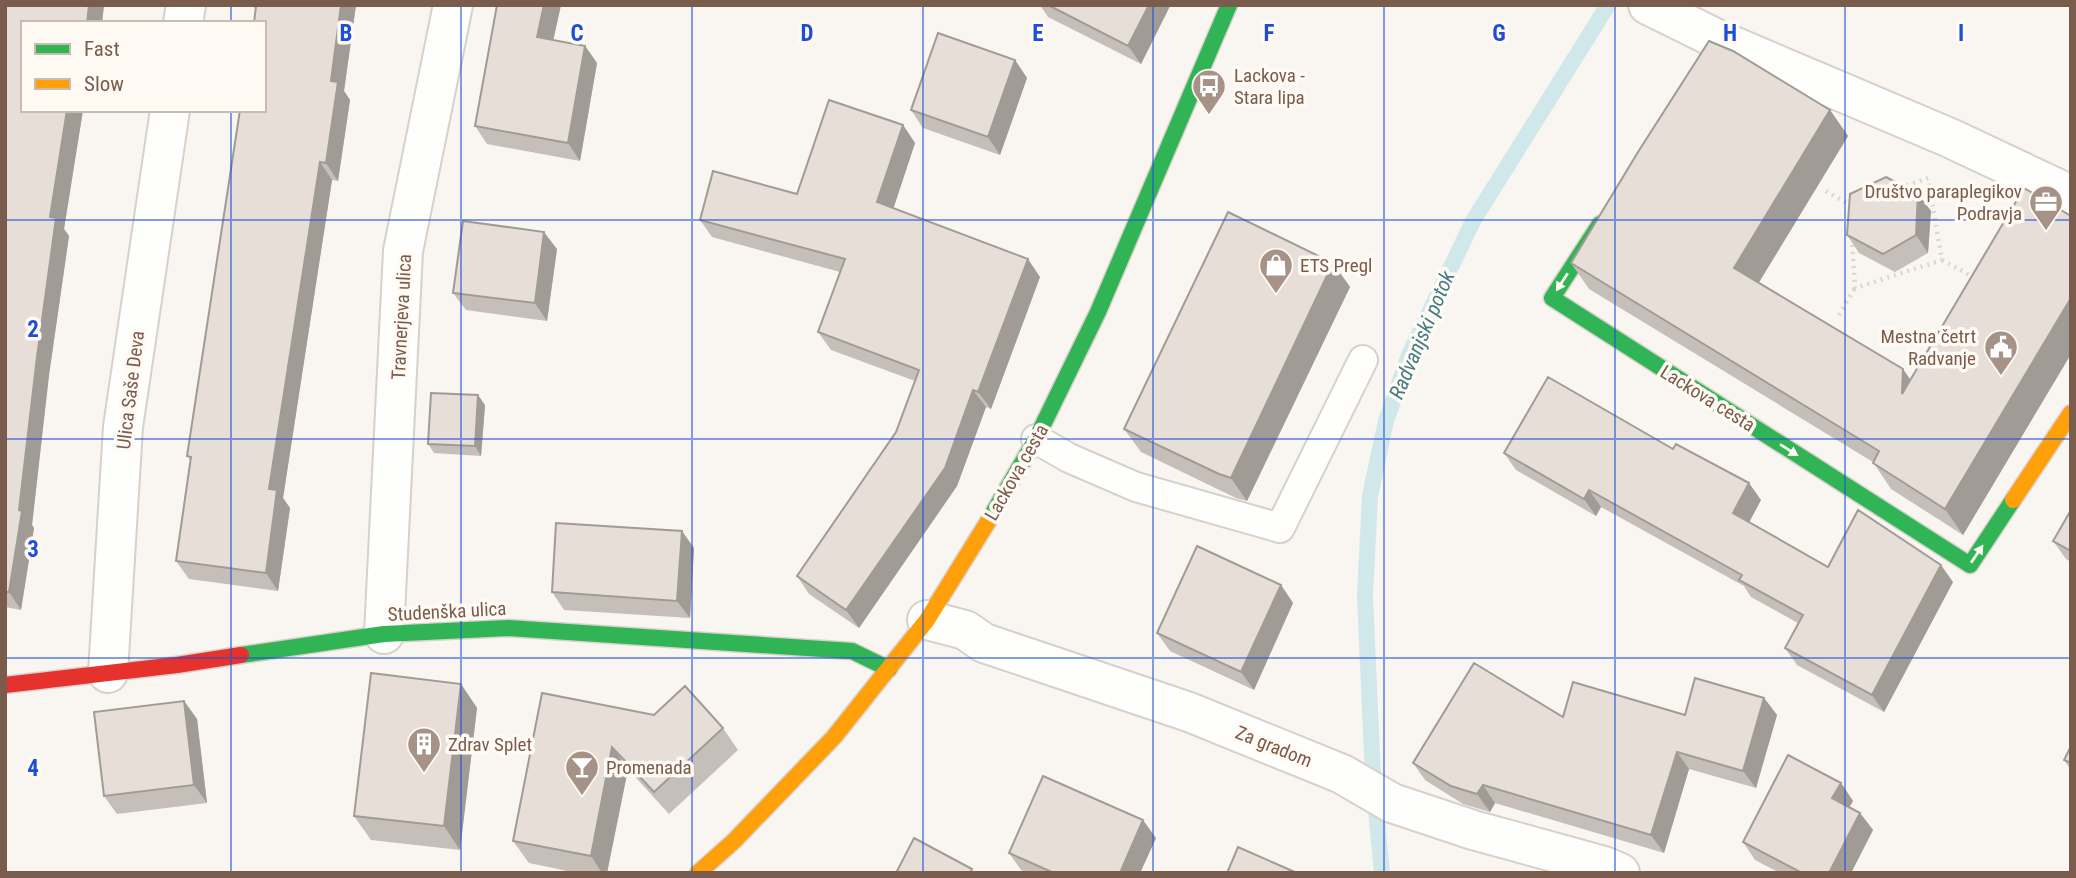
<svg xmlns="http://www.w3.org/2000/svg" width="2076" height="878" viewBox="0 0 2076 878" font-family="'Roboto Condensed',sans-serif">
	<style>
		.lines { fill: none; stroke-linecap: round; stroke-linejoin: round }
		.stream { stroke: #d0e8ea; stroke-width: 16 }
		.lane-casing { stroke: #d7d1cb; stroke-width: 32 }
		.street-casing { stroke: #d7d1cb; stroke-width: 42 }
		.fast-casing { stroke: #d9d2cb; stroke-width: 19 }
		.slow-casing { stroke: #d9d2cb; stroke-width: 19 }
		.jam-casing { stroke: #d9d2cb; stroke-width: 19 }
		.path { stroke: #dcd5d0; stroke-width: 4.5; stroke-dasharray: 2 5; stroke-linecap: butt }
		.lane { stroke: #fefefd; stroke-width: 28 }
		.street { stroke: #fefefd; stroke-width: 38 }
		.fast { stroke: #30b455; stroke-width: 16 }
		.slow { stroke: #ff9f0a; stroke-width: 16 }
		.jam { stroke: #e5322d; stroke-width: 16 }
		.wall { fill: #c6bfb9 }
		.shaded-wall { fill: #a19b96 }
		.building { fill: #e6ded7; stroke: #a19b96; stroke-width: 2 }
		.oneway { fill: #fffaf3 }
		.grid { fill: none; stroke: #1d4ed8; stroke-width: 2; stroke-opacity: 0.55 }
		.labels { text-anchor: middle; stroke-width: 7; stroke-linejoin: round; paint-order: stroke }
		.poi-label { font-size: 19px; fill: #7a5c4d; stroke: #fffaf3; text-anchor: start }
		.street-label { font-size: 19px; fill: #7a5c4d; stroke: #fffaf3 }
		.water-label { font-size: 21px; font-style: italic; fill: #437c86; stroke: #fffaf3 }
		.grid-label { font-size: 23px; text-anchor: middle; font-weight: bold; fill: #1d4ed8; stroke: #fffaf3; stroke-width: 7; stroke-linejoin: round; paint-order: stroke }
	</style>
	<rect width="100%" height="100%" fill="#f9f5f0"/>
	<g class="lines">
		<path class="stream" d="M1382,873L1373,779L1365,595L1370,496L1386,421L1409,355L1473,221L1608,5"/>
		<g class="lane-casing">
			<path id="lane" d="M1036,439L1069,458L1136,487L1280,528L1363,360"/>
		</g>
		<g class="street-casing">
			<path id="street" d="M1648,5L1719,40L1950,138L2071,195
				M183,23L186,5
				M927,620L965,630L984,643L1189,712L1342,774L1392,803L1473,830L1604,866L1620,873
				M384,634L403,251L453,5
				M108,673L123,427L170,110"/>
		</g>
		<g class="fast-casing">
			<path id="fast" d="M1600,224L1552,298L1970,565L2013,500
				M989,520L1036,439L1098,312L1229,5
				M241,655L384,634L508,628L852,651L889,669"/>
		</g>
		<g class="slow-casing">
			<path id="slow" d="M2013,500L2071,413
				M698,873L734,841L834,737L927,620L989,520"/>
		</g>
		<g class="jam-casing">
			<path id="jam" d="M5,685L177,665L241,655"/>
		</g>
		<path class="path" d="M1900,188L1928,178
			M1826,191L1850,205
			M1852,238L1855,288L1942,260L1928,180
			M1942,260L1975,278
			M1839,315L1855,288"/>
		<use href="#lane" class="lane"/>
		<use href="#street" class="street"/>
		<use href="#fast" class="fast"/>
		<use href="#slow" class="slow"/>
		<use href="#jam" class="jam"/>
	</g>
	<path class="wall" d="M5,5H104L102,23H23V110H83L64,229L69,236L49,375L32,525L34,528L21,610L5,607Z
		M356,5L344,91L350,100L338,181L332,180L283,498L290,508L278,591L189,579L176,561L191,461L187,456L256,10L253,6Z
		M497,5H561L553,40L585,46L597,63L580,161L487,144L475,126Z
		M1040,5H1170V6L1141,64L1048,17Z
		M1015,60L1027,78L1000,155L923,128L911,110Z
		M1830,110L1848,136L1758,283L1910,380L2071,216V354L1963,535L1891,489L1873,462L1589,289L1571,263Z
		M903,125L915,143L893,208L1040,277L991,409L986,407L957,486L859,628L809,594L797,576L896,432L915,381L831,350L818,332L840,272L712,237L700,220L797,194Z
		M1918,194L1931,211L1928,253L1895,272L1859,253L1847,235Z
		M557,249L547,321L466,310L453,293Z
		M1333,263L1350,287L1247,501L1236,498L1141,452L1124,429Z
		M485,405L481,456L434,453L428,444Z
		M1504,453L1761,500L1749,522L1828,567L1953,582L1884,712L1797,665L1785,648L1798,623L1751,597L1744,586L1601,507L1596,516L1516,470Z
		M2071,510V562L2066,559L2053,541Z
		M694,548L690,618L564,610L552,592Z
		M1281,585L1293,603L1254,690L1170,651L1157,633Z
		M461,684L477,708L460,850L371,840L354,816Z
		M542,693L723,728L738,750L669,814L628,769L607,873H577L529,863L513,841Z
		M1764,698L1777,715L1756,788L1689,769L1664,853L1495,803L1490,812L1463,804L1425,780L1413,763L1563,717L1685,715Z
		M184,701L197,719L207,803L117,814L104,796Z
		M2071,746V770L2064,760Z
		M1841,783L1853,801L1849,807L1860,813L1873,830L1851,873H1780L1755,860L1743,842Z
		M1156,838L1140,873H1027L1021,870L1009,853Z"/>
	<path class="shaded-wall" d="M89,5H104L102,23H87Z
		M341,5H356L344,91L350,100L338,181L326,163L331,81Z
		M544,5H561L550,55L537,37Z
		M1149,5L1170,6L1141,64L1128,46Z
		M585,46L597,63L580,161L568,143Z
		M1015,60L1027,78L1000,155L988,137Z
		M67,110H83L64,229L69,236L49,375L32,525L34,528L21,610L9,592L19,510L50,217Z
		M1830,110L1848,136L1752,294L1734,268Z
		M903,125L915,143L890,219L877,202Z
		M320,162L332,180L283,498L290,508L278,591L266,573L269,489Z
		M1918,194L1931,211L1928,253L1916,235Z
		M544,232L557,249L547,321L535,303Z
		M1028,259L1040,277L991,409L978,392Z
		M1333,263L1350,287L1247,501L1231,478Z
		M2071,298V354L1963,535L1945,509Z
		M1903,369L1921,395L1902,394Z
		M973,390L986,407L957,486L859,628L846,610Z
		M478,395L485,405L481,456L475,446Z
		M1749,483L1761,500L1745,530L1733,513Z
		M1589,490L1601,507L1596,516L1584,499Z
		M682,531L694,548L690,618L677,601Z
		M1941,565L1953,582L1884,712L1872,695Z
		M1281,585L1293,603L1254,690L1241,672Z
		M461,684L477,708L460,850L444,826Z
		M1764,698L1777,715L1756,788L1743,771Z
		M184,701L197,719L207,803L194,785Z
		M612,747L628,769L607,873H602L591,856Z
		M1677,752L1689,769L1664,853L1651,835Z
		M1841,783L1853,801L1844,816L1832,798Z
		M1483,785L1495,803L1490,812L1477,794Z
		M1860,813L1873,830L1851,873H1829Z
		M1143,820L1156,838L1140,873H1120Z"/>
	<path class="building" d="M5,5H89L87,23H23V110H67L50,217L56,218L37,357L19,510L22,511L9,592H5Z
		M253,5H341L331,81L338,82L326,163L320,162L269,489L277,490L266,573L176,561L191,457L187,456L240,110H264V23H254L256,6Z
		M497,5H544L537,37L585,46L568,143L475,126Z
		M1048,5H1149L1128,46Z
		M938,33L1015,60L988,137L911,110Z
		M1709,41L1733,51L1830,110L1734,268L1903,369L1902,394L2024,188L2071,216V298L1945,509L1873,463L1879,451L1571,263L1638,152Z
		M829,100L903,125L877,202L1028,259L978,392L973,390L945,468L846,610L797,576L896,432L919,370L818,332L845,259L700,220L713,171L797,194Z
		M1886,177L1918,194L1916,235L1883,254L1847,235L1850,194Z
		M1228,212L1333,263L1231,478L1219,474L1124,429Z
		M463,221L544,232L535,303L453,293Z
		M1548,377L1673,449L1676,444L1749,483L1733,513L1828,567L1858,510L1941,565L1872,695L1785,648L1803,615L1739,580L1742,575L1589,490L1584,499L1504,453Z
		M431,393L478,395L475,446L428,444Z
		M2071,510V551L2053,541Z
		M556,523L682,531L677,601L552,592Z
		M1197,546L1281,585L1241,672L1157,633Z
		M1474,663L1563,717L1573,682L1685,715L1695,678L1764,698L1743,771L1677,752L1651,835L1483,785L1477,794L1467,791L1451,786L1413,763Z
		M371,673L461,684L444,826L354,816Z
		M685,686L723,728L654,792L612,747L591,856L513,841L542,693L654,715Z
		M184,701L194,785L104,796L94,712Z
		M2071,746V763L2064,760Z
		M1788,755L1841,783L1832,798L1860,813L1829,873H1802L1743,842Z
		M1043,776L1143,820L1120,873H1054L1009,853Z
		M914,838L972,869L970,873H896Z
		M1238,847L1297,873H1227Z"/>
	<defs><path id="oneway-solid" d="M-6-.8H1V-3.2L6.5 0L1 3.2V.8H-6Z" transform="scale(1.75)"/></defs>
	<g class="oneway">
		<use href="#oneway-solid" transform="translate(1562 282) rotate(123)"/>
		<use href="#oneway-solid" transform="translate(1789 450) rotate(32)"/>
		<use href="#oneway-solid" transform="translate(1977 554) rotate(-56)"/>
	</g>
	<path class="grid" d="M231,5V23M461,5V873M692,5V873M923,5V873M1153,5V873M1384,5V873M1615,5V873M1845,5V873M231,110V873M5,220H2071M5,439H2071M5,658H2071"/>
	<defs>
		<g id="bus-pin" transform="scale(1.75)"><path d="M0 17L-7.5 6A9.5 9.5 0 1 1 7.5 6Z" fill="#a69286" stroke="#fffaf3"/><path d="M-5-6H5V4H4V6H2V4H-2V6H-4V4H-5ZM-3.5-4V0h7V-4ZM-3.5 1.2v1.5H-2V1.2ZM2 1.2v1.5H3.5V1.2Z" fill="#fff"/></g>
		<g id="office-pin" transform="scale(1.75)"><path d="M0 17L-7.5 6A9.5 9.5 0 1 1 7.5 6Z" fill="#a69286" stroke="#fffaf3"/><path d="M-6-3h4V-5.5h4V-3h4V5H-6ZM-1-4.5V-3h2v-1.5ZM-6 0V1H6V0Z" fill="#fff"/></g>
		<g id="shop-pin" transform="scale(1.75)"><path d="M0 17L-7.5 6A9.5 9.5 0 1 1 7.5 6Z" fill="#a69286" stroke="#fffaf3"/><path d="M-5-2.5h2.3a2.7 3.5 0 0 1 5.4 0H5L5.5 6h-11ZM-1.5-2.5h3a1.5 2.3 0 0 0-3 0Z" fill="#fff"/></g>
		<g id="civic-pin" transform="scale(1.75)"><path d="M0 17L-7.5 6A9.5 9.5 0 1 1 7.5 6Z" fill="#a69286" stroke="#fffaf3"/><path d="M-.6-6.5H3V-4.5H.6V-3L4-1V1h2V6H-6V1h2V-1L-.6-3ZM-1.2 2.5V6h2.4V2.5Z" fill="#fff"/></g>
		<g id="building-pin" transform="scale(1.75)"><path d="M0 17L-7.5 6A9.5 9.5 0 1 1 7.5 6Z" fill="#a69286" stroke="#fffaf3"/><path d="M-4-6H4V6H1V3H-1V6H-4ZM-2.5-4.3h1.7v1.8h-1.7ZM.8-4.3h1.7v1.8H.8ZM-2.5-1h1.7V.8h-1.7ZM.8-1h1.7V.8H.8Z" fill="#fff"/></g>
		<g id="bar-pin" transform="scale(1.75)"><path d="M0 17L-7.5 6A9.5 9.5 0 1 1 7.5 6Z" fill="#a69286" stroke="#fffaf3"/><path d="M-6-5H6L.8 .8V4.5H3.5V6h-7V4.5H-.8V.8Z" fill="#fff"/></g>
	</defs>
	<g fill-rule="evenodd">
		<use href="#bus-pin" x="1209" y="86"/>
		<use href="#office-pin" x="2046" y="202"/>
		<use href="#shop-pin" x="1276" y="265"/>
		<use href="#civic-pin" x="2001" y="347"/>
		<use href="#building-pin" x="424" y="744"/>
		<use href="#bar-pin" x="582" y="767"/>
	</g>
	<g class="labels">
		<g class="poi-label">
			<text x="1234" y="82">Lackova -<tspan x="1234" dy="22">Stara lipa</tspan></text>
			<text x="2022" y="198" text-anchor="end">Društvo paraplegikov<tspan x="2022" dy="22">Podravja</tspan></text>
			<text x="1300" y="272">ETS Pregl</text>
			<text x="1976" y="343" text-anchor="end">Mestna četrt<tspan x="1976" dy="22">Radvanje</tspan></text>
			<text x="448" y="751">Zdrav Splet</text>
			<text x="606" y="774">Promenada</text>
		</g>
		<g class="street-label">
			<text transform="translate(401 317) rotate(-87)" y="7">Travnerjeva ulica</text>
			<text transform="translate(130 390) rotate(-83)" y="7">Ulica Saše Deva</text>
			<text transform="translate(1708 398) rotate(32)" y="7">Lackova cesta</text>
			<text transform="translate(1016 472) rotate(-60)" y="7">Lackova cesta</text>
			<text transform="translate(447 611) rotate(-3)" y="7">Studenška ulica</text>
			<text transform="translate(1274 746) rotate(22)" y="7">Za gradom</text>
		</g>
		<g class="water-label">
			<text transform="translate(1422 335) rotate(-67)" y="7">Radvanjski potok</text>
		</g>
	</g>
	<g class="grid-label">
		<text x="346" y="41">B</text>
		<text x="577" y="41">C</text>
		<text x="807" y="41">D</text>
		<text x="1038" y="41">E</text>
		<text x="1269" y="41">F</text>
		<text x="1499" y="41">G</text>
		<text x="1730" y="41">H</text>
		<text x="1961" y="41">I</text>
		<text x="33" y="337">2</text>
		<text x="33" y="557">3</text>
		<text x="33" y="776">4</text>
	</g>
	<rect width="2076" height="878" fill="none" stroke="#7a5c4d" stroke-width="14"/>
	<rect x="21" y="21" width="245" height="91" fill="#fffaf3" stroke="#cabbb1" stroke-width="2"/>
	<rect x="35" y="44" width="35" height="10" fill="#30b455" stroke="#cabbb1" stroke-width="2"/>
	<text x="84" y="56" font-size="21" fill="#7a5c4d">Fast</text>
	<rect x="35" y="79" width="35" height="10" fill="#ff9f0a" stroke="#cabbb1" stroke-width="2"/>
	<text x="84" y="91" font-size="21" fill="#7a5c4d">Slow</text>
</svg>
